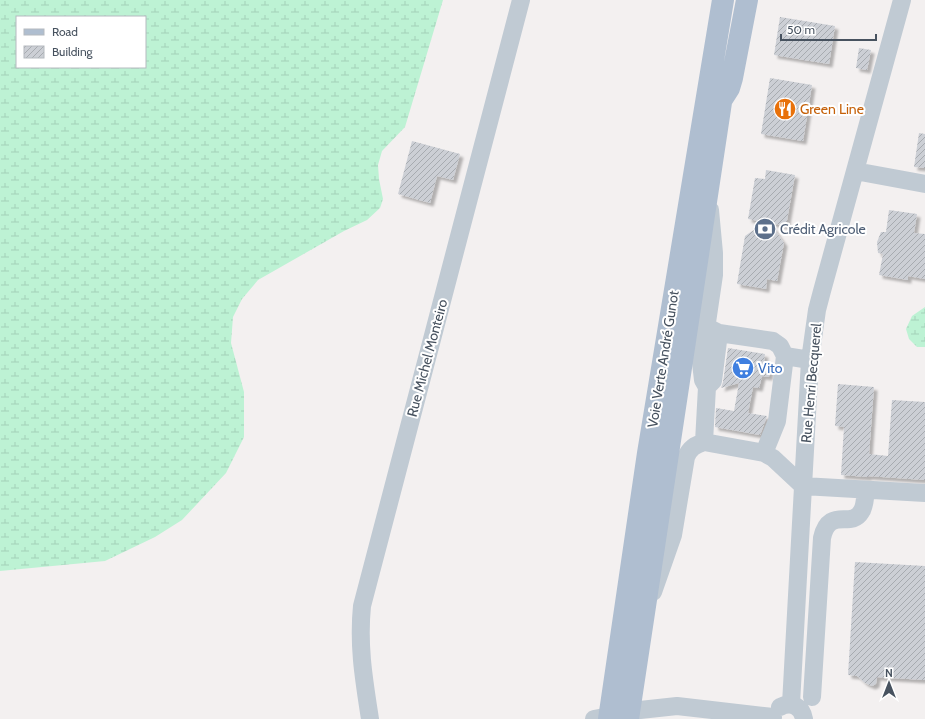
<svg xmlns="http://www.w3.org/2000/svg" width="925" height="719" viewBox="0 0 925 719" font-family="Cabin,sans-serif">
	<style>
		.wetland { fill: url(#wetland-marsh); fill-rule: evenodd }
		.building { fill: url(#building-hatch); filter: url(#shadow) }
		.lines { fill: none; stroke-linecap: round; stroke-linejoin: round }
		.minor { stroke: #c0cad3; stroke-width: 18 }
		.major { stroke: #afbed0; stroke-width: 22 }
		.labels { text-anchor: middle; stroke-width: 4; stroke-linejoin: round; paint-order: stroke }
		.food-label { font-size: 14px; fill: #c56008; stroke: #fff; text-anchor: start }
		.service-label { font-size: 14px; fill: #4e5e75; stroke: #fff; text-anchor: start }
		.street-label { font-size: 14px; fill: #47525f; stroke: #fff }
		.shop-label { font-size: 14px; fill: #366cbe; stroke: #fff; text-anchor: start }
	</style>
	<defs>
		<pattern id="wetland-marsh" width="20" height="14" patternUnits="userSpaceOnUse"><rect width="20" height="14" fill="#bdf2d4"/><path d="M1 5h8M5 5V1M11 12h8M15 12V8" fill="none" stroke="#a4d1b8"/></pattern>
		<pattern id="building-hatch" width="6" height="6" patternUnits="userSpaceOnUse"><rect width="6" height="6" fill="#cccfd5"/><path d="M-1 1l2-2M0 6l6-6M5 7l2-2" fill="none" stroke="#a7abb0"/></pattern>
		<filter id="shadow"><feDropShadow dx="3.5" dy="3.5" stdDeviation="1" flood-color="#0004"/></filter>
	</defs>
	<rect width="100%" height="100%" fill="#f3f0f0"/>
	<path class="wetland" d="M0,0H443L405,127L382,151L378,165L379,179L383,199L380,208L367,220L344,231L258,280L242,299L233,317L231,343L244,392V437L226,473L182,520L155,537L105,561L0,571ZM17,17H145V67H17Z
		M925,307V347H917L909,339L906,329L912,316Z"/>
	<path class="building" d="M780,17L835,26L829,64L774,55Z
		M859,48L871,50L867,70L856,68Z
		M770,78L812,85L803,141L761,134Z
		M919,133L925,134V168L914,167Z
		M412,141L460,154L453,180L437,176L430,203L398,194Z
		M766,170L795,175L786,226L770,223L784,243L777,281L767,279L766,289L737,284L745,236L765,222L748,219L755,178L765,179Z
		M889,210L917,214L914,233L925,234V279L908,276V280L879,275L883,254L878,253L877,242L881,232H886Z
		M728,348L765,354L764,361L771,363L769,377L762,376L759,388L753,387L748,413L767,416L760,435L715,427L716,408L734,411L739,383L721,388L723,382Z
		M838,384L874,387L869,454L888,456L892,400L925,402V480L868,476V477L841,475L844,427L835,426Z
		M855,562L925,566V680L877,677L876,684L872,686L865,683L857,676L848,675Z"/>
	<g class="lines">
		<path class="minor" d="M855,171L925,184
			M719,333L773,341L780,346L785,356
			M707,387L713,381L719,333L709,328
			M704,442L764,453
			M803,486L773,458L764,453L777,421L785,356L810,360
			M803,486L925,493
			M653,592L673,535L686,457C690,448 695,445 704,442L707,387L703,380L701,363L714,275V253L710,210
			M812,697L822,538C829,506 851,529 861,512C865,507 865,497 866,490
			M791,704L810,360L817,310L822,291L902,0
			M780,707C792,701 802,707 804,719
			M370,719C364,680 358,646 362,606L521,0
			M594,719L640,710L677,706L773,717"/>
		<path class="major" d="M722,99L729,88L732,78L747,0
			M609,719L648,453L723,0
			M628,719L723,89"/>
	</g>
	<defs>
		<g id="restaurant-disc" transform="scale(1.15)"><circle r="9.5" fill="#e8710a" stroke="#fff"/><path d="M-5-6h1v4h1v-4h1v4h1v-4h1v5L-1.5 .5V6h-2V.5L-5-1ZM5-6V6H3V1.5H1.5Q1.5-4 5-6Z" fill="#fff"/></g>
		<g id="bank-disc" transform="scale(1.15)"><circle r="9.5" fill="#5c6f8a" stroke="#fff"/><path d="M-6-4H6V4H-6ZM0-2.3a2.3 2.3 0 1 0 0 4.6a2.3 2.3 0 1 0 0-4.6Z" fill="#fff"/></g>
		<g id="supermarket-disc" transform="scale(1.15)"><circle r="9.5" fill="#3f7fe0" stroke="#fff"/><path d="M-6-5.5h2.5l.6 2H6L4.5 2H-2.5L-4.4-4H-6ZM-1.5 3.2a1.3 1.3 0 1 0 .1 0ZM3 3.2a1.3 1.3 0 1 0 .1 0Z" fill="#fff"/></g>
	</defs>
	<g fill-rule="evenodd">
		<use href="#restaurant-disc" x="785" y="109"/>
		<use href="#bank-disc" x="765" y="229"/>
		<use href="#supermarket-disc" x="743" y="368"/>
	</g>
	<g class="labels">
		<g class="food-label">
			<text x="800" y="114">Green Line</text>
		</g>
		<g class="service-label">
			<text x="780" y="234">Crédit Agricole</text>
		</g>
		<g class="street-label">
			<text transform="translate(427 358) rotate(-75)" y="5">Rue Michel Monteiro</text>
			<text transform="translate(663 359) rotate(-81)" y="5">Voie Verte André Gunot</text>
			<text transform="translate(811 383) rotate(-85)" y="5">Rue Henri Becquerel</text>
		</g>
		<g class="shop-label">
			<text x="758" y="373">Vito</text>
		</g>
	</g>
	<rect x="16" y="16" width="130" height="52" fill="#ffffff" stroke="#b5babf"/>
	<rect x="24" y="29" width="20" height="6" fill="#afbed0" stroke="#b5babf"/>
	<text x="52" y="36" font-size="12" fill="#47525f">Road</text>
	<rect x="24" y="46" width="20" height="12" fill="url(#building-hatch)" stroke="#b5babf"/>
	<text x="52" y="56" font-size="12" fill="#47525f">Building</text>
	<g transform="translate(889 683)" stroke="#ffffff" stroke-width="3" paint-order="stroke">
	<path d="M0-3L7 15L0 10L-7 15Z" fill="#47525f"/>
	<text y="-6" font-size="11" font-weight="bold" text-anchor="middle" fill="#47525f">N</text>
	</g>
	<path d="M781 34v6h95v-6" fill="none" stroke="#47525f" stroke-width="2"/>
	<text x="787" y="34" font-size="12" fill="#47525f" stroke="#ffffff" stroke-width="3" paint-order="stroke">50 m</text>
</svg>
